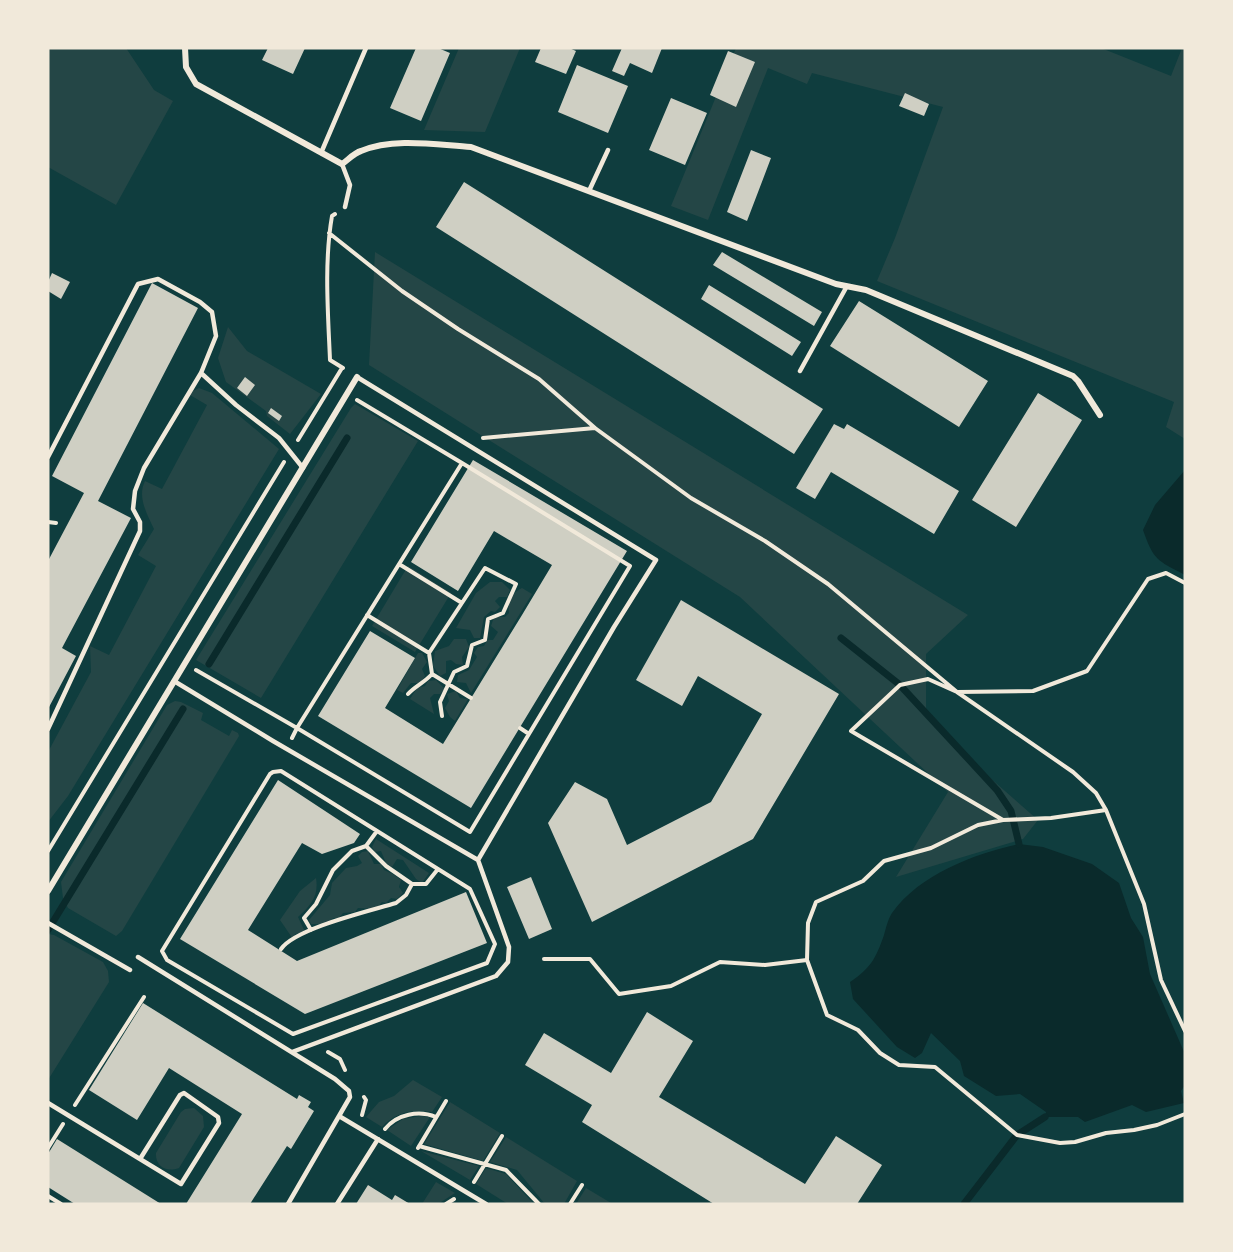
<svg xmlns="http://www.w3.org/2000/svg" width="1233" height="1252" viewBox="0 0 1233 1252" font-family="'Roboto Condensed',sans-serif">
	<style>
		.green { fill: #244646 }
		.water { fill: #0a2a2b }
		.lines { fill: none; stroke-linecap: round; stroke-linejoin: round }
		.stream { stroke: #0a2a2b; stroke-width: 7 }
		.building { fill: #cfcfc3 }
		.path { stroke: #f1e9da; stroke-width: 4 }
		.service { stroke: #f1e9da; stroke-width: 4.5 }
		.minor { stroke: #f1e9da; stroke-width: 6 }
	</style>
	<rect width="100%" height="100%" fill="#0f3d3e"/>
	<path class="green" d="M48,48H126L154,90L173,101L116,205L48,167Z
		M459,48H520L485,132L424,130Z
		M736,48H1101L1171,76L1182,48H1185V439L1166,427L1174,402L877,281L895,238L943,107L812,73L807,84L768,68L708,220L671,206Z
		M375,252L968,615L926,654V709L980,769L1038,820L1023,839L896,877L948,792L740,597L369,365Z
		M228,327L247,351L321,394L290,434L267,416L266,411L226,382L218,358Z
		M199,388L212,393L279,449L68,796L48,822V752L91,672L90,646L109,655L156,566L138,555L154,529C147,514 137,497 145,481L162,489L207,405L190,395L193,391Z
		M355,404L418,441L261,698L196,660L351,408Z
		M408,566L451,593L415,652L372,626Z
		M490,582H502L510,590L507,597H499L495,601L500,607L495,612L491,611L484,617L480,638H474L470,630L456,628L476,593Z
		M522,588L532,594L471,693L466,683L457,682L458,675L469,670L477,657L474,653L478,647L484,646L487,640H493L498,632L491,626L494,617H505L509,613C507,602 511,593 522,588Z
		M454,639H466L469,647L462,657L463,665L456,664L451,660L446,661V673L440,676L433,666L435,651L449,646Z
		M418,653H422L427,662L422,669L425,676L421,683H411L403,693L397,690Z
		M436,680L445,689L440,694H434L430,698L434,714L410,699L417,688L425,686L428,681Z
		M456,691L460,698L468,699L455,721L450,717L445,708L449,701L447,694Z
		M175,701L181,702L203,713L201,720L229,736L232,730L238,733L239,736L122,931L116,936L68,908L63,898L61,882L167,705Z
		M376,839L429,873L422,883L416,879L403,860L397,859L392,867L386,863L381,851L375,852L372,847Z
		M368,851L374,864H381L384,870L393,874L401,880L399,887L403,893L397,899L391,898L386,903L382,902L376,909L358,908L355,912L343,913L339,918H333L328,924H311L309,920L330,895L332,883L346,868L357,866L362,863L358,856L362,852Z
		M316,878C319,896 311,905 298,917L305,932L295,934L293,939L280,920L300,891Z
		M48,934L54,935L103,962L108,971L109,982L48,1080Z
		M413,1080L442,1097L432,1112C413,1109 395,1112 382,1127L366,1117L379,1102L394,1096Z
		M450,1102L500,1133L483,1161L424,1144Z
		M194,1108L203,1116L204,1127L179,1168C166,1173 155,1166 156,1153L181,1112L185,1109Z
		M421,1116L430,1117L411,1146L387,1130L403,1119Z
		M506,1137L577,1181L564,1204H545L517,1170L490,1162Z
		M421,1151L479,1166L470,1180Z
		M486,1168L506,1174L534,1204H508L476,1184Z
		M436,1182L455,1193L438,1204H422Z
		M586,1188L611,1203V1204H576Z"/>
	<path class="water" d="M1185,470V575C1157,560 1154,561 1143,530L1155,505Z
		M1019,844L1043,847L1092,864L1119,883L1131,918L1143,937L1150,974L1185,1054V1085L1181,1091L1184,1103L1146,1112L1132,1105L1085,1122L1078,1117H1045L1046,1112L1020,1094L996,1096L964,1076L960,1061L931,1033L922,1053L915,1058L897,1047L853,999L850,982C871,968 876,958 884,935C886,928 888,919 892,913C920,874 974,854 1019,844Z"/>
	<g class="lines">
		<path class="stream" d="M841,638L900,685L997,790L1011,811L1019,844
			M209,664L347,438
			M48,930L183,709
			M964,1204L1017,1135L1045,1117"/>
	</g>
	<path class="building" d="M268,48H305L293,74L262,60Z
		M416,48H438L450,53L421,121L390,108Z
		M541,48H569L576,51L566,74L535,62Z
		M622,48H662L652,73L630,63L624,76L612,71Z
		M728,51L755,62L736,107L710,95Z
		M577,65L628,86L608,133L558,112Z
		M905,93L929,104L924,116L899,106Z
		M671,98L707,113L685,165L649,150Z
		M751,150L771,158L747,221L727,212Z
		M464,182L823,409L794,454L436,227Z
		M722,252L822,312L814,326L713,265Z
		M52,273L70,282L61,299L48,291V282Z
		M152,283L198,308L98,501L131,518L62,648L76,656L48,709V561L84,493L52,476Z
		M709,285L801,342L792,356L701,299Z
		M859,301L988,381L959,427L830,346Z
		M245,377L255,385L247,396L237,388Z
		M1038,393L1082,420L1016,527L972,500Z
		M271,408L282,416L279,421L268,413Z
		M834,424L844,429L847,424L959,491L934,534L831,472L815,499L796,488Z
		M473,460L627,551L471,808L318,716L370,631L415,658L385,708L443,744L522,615L552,565L494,531L458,591L411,562Z
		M681,600L839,694L753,839L592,922L548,823L575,782L607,799L627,845L711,802L762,714L698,676L682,706L636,680Z
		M278,780L360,834L354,843L322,854L302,843L248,930L297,961L466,892L487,943L305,1014L180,939Z
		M531,877L552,929L529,939L507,887Z
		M143,1003L297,1099L299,1095L311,1102L308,1107L314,1111L291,1149L287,1146L250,1204H186L242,1114L169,1068L137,1120L89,1090Z
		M647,1012L693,1041L659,1097L805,1184L836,1136L882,1165L857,1204H714L582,1122L592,1105L525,1065L544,1033L611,1073Z
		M57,1139L161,1204H75L48,1187V1154Z
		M368,1185L392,1200L395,1195L410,1204H356Z"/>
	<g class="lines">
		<path class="path" d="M335,214L332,216C324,262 328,313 330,360L343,368
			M329,233L402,291L458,329L539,379L595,428L691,498L765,541L828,584L957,692L1073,772L1096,793L1106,810L1144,904L1161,980L1185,1031
			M357,400L462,463
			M483,438L595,428
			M298,440L342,368
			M462,463L630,566L470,832L297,728Z
			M48,522L56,523
			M399,564L462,603
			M367,615L429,653L432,674L471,698
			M429,653L485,568L516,584L503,613L488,619L485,640L472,645L467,666L454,672L440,702L442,716
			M196,670L297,728L292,738
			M408,694C415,686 424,683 432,674
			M520,728L529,734
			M281,771L470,889L495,944L487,963L293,1034L167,960L162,951L270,774L273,772Z
			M1106,810L1051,818L1003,820L851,731L900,685L928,679L957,692L1033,691L1087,671L1148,579L1166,573L1185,583
			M1003,820L978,825L931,848L884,861L863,881L816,902L808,923L807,960L827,1015L858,1030L880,1053L899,1065L935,1067L1017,1135L1060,1143L1075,1142L1106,1133L1134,1130L1157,1125L1185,1114
			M366,846L386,866L412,884
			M48,851L284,462
			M311,930L304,918L316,904L333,870L352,851L366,846L377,831
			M281,949C296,928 370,911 396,903L406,895L412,884H426L438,869
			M544,959H590L619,994L671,986L720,962L765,965L807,960
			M328,1052L340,1059L345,1070
			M75,1105L144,997
			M362,1115L366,1100L364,1097
			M385,1129C397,1114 419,1110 436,1117
			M419,1146L506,1170L539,1204
			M48,1148L63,1124
			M418,1148L446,1101
			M474,1182L502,1136
			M48,1196L61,1204
			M446,1204L454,1199
			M570,1204L582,1185"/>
		<path class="service" d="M321,153L366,48
			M342,164L350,185L345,207
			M589,191L608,150
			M800,371L847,286
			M201,373L236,405L279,438L303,468
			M48,457L138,284L158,279L200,302L212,312L216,336L201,373L144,468L135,491L133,509L140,522V531L48,729
			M174,681L273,741L478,860L614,627L656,560L357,377
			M48,923L130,970
			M138,957L335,1079L349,1091L350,1097L288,1204
			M292,1052L496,976L508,962L509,947L478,860
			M48,1103L181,1184L219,1123L218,1117L184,1093L180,1095L140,1159
			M339,1116L486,1204
			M337,1204L378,1139"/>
		<path class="minor" d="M185,48L186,67L196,84L342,164C348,160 354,153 361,151C394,137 437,145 471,147L836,284L866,290L1073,376L1078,381L1100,415
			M48,891L357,377"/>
	</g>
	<rect width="1233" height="1252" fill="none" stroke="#f1e9da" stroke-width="99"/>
</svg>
